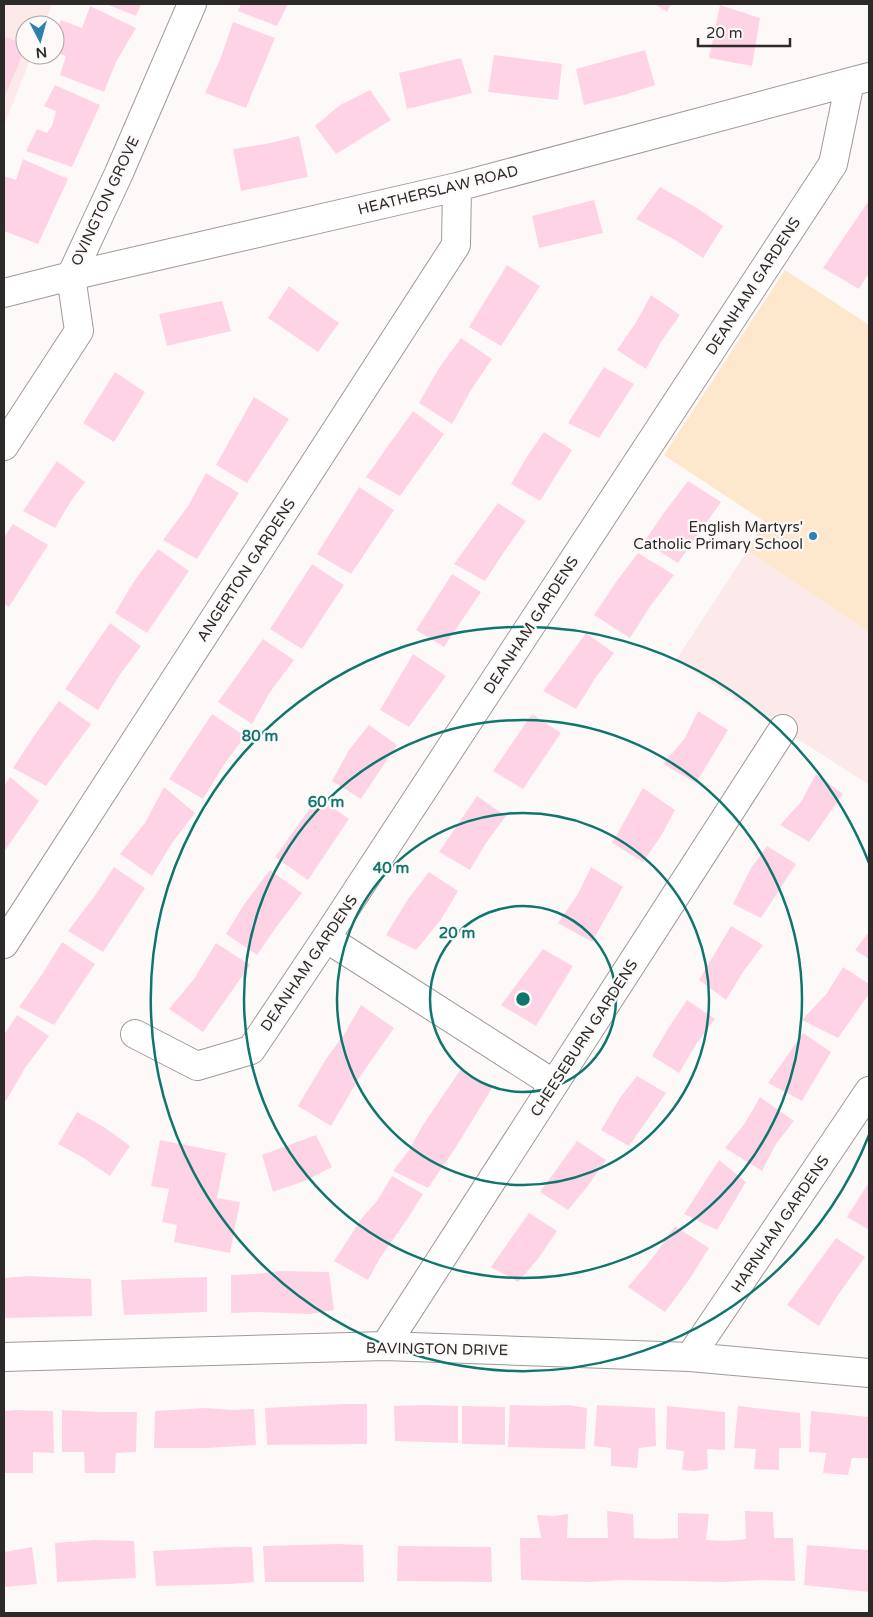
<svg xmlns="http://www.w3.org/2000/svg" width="873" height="1617" viewBox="0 0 873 1617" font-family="'Varela Round',sans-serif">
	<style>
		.built { fill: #fceaea }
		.green { fill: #fde8cd }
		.building { fill: #ffd3e6 }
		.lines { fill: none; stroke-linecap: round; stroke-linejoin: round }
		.street-casing { stroke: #a09998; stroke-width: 30 }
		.street { stroke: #fff; stroke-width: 28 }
		.ring { fill: none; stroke: #0f766e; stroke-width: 2.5 }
		.poi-dot { fill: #2c81b1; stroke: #fef9f9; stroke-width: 2 }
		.labels { text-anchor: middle; stroke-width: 4.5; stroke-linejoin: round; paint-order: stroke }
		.street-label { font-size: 15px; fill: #2d2a2a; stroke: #fef9f9 }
		.poi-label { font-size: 15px; fill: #2d2a2a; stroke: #fef9f9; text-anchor: end }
		.centre { fill: #0f766e; stroke: #fef9f9; stroke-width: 2.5 }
		.ring-label { font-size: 15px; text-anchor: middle; font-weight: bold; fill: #0f766e; stroke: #fef9f9; stroke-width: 4.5; stroke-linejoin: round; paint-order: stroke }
	</style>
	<rect width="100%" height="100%" fill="#fef9f9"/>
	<path class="built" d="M4,4H52L44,25H25V55H32L4,126Z
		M785,270L869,325V785L676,660L766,522L664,455Z"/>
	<path class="green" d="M785,270L869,325V632L747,550L765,522L664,455Z"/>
	<path class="building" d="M106,4H141L136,16Z
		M241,4H288L277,26L238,11Z
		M655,4H671L667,12Z
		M720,5L760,18L752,66L709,58Z
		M90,6L136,28L116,62L104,92L60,75L66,56L55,53V34L61,20L82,28Z
		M233,22L275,38L246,108L205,93L221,57Z
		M4,36L25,45V49L4,98Z
		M645,50L655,85L624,95L584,105L576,69Z
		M494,55L562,64L558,100L488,92Z
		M461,58L472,93L407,109L399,73Z
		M55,85L100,105L72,167L26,151L37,129L47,133L52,126L56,111L44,106Z
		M370,90L391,120L336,154L315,126L340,105Z
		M299,136L308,177L241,191L233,149L266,144Z
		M23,159L68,179L38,244L4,231V176L16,180Z
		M660,187L697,208L723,226L703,258L675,240L636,219Z
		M594,200L603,233L539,248L532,216Z
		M868,202L869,273L859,289L823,268Z
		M507,265L540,286L501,346L469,327Z
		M289,286L311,303L339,323L318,352L268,318Z
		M651,295L680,315L661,342L646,369L617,350L635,324Z
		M222,301L231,331L167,346L159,314Z
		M461,338L492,359L471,390L452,424L419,403L439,368Z
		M604,367L634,384L599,438L568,423Z
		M115,372L145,392L114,442L83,423Z
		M254,397L289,419L247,483L216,465Z
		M413,411L444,434L400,496L366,477Z
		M544,432L572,450L540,501L511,484L528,455Z
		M57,461L85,482L69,504L55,528L23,511Z
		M206,473L239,493L197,559L163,540L188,506Z
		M688,481L721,502L678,563L644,542L666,510Z
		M359,487L394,510L351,574L317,554Z
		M498,503L526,521L504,552L485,581L454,564Z
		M13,524L48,545L9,607L4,604V537Z
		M158,549L189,571L147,633L115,613L135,580Z
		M638,553L674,575L651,605L630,638L594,615L616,582Z
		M312,564L344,585L302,649L270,629Z
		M452,574L481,592L444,647L416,630Z
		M110,623L141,646L119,676L98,710L65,689Z
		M586,633L614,653L596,677L576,709L543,691Z
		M263,639L294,660L270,692L252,724L218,702Z
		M413,654L446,676L409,727L380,710Z
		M59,701L91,724L46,786L13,768L36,733Z
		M698,711L728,730L696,783L663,764L685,738Z
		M212,714L245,736L223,766L203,799L169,779Z
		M532,714L561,733L523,789L493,771Z
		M369,725L397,745L361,799L332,781L349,750Z
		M816,774L843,794L809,842L780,825L801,802Z
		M10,777L39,801L4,852V786Z
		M164,787L195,813L172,843L152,876L120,854L145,823Z
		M643,788L675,810L661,836L643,862L612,843Z
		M477,796L506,816L486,843L470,870L439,852Z
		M318,797L349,819L308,880L275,857Z
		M767,846L796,864L761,918L733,904L751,868Z
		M114,867L145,888L103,952L68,931L94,897Z
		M591,867L623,887L592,942L558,923L578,894Z
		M270,870L302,893L277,926L257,955L226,934L245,903Z
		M429,872L458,891L440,921L416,950L386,935L408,899Z
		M731,926L763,945L743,972L726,1000L699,980Z
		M869,932V959L855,950Z
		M62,942L95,964L54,1025L19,1007L43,973Z
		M216,943L250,965L203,1032L169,1009L194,979Z
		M543,949L573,966L536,1026L501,1005Z
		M843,967L869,984V994L838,1038L802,1020L827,993Z
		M687,1000L715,1019L697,1043L679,1073L652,1056L669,1027Z
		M361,1005L394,1028L359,1078L331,1126L298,1106L326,1059L345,1033Z
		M17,1015L49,1036L25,1068L6,1101L4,1099V1035Z
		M803,1033L831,1052L802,1101L768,1083Z
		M461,1069L492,1088L456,1147L428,1188L393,1171L409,1150L423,1125Z
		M637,1076L666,1093L629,1146L601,1130L620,1098Z
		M760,1097L794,1121L776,1144L762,1171L725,1148L745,1123Z
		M77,1112L104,1127L130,1146L110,1176L82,1157L58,1144Z
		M316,1135L332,1167L307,1180L273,1192L262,1155Z
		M160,1140L226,1153L217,1198L240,1202L230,1253L174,1242L177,1225L162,1222L169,1189L151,1186Z
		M577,1141L606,1160L587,1187L568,1210L540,1192Z
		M719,1160L746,1182L717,1230L684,1214Z
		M392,1176L423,1194L408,1218L380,1258L368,1280L334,1261L362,1218L377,1201Z
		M869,1182V1230L847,1217Z
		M529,1213L557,1231L538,1259L518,1282L491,1267Z
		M675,1226L709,1248L689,1280L665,1312L628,1287L654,1256Z
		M836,1238L865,1257L836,1298L819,1326L787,1305Z
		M280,1271L329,1272L334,1310L310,1314L257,1312L231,1313V1275L255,1274Z
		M28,1276L91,1279L92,1316L4,1318V1278Z
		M207,1277V1312L124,1315L121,1280Z
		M343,1404H367V1444L267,1445L265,1408Z
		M424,1405L458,1406V1443L395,1441L394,1406Z
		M510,1405L548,1406L569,1405L587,1408L585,1449L508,1447Z
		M597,1405L655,1408L656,1446L639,1448L637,1468L611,1466V1448L594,1446Z
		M462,1406L505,1407V1445L462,1444Z
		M667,1406L725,1412V1450L707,1449L708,1469L695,1471L682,1470L684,1451L666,1449Z
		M738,1406L800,1413L801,1448H779V1470L754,1469L756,1449L734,1448Z
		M206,1408L232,1410L254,1409L256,1445L207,1448H154L155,1411Z
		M16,1410L53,1411L54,1453L33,1452V1473H4V1411Z
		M62,1410L100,1412H137L136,1452L116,1453L115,1473H85L84,1452H62Z
		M811,1411L869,1417V1458H852L848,1475L823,1473L826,1453L809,1452Z
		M607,1511L633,1514L634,1538L656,1539L678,1538V1513L709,1514L706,1540L726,1541L746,1539L745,1511L773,1512L774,1538H793L795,1581L763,1580L726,1582L622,1580L588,1582L521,1580L520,1538H541L537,1515L554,1516L568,1514L567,1538H608Z
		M94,1540L134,1541L136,1578L57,1582L55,1543Z
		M338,1544L363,1545L364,1582H265L263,1546Z
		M807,1545L869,1550V1592L804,1585Z
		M398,1546L491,1547L492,1582L397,1581Z
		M32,1547L37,1584L4,1587V1552Z
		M228,1547H252L254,1582L230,1584L156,1586L153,1551Z"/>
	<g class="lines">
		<g class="street-casing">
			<path id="street" d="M4,293L71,276L457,187L869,77
				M4,446L79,331L71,276L119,173L192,4
				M326,938L554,1084
				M4,944L456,245L457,187
				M135,1034L197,1066L251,1050L326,938L833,164L850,82
				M385,1346L783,729
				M4,1357L385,1346L690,1357L869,1373
				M690,1357L869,1091"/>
		</g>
		<use href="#street" class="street"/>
	</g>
	<g class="ring">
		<circle cx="523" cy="999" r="93"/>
		<circle cx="523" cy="999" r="186"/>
		<circle cx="523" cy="999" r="279"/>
		<path d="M869 1135A372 372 0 1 1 869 863"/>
	</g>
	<circle class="poi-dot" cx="813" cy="536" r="5"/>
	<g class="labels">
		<g class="street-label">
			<text transform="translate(438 190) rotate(-14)" y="5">HEATHERSLAW ROAD</text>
			<text transform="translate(105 201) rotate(-65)" y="5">OVINGTON GROVE</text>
			<text transform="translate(753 286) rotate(-57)" y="5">DEANHAM GARDENS</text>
			<text transform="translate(246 570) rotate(-57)" y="5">ANGERTON GARDENS</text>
			<text transform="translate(531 625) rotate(-57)" y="5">DEANHAM GARDENS</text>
			<text transform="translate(309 963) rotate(-56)" y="5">DEANHAM GARDENS</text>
			<text transform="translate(584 1038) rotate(-57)" y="5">CHEESEBURN GARDENS</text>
			<text transform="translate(780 1224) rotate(-56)" y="5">HARNHAM GARDENS</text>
			<text transform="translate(437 1349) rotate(1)" y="5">BAVINGTON DRIVE</text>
		</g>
		<g class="poi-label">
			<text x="803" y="532">English Martyrs'<tspan x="803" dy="17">Catholic Primary School</tspan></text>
		</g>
	</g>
	<circle cx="523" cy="999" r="8" class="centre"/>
	<g class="ring-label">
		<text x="260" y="741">80 m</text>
		<text x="326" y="807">60 m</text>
		<text x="391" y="873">40 m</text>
		<text x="457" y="938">20 m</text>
	</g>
	<rect width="873" height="1617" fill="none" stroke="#2d2a2a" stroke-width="10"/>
	<g transform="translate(40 40) rotate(174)"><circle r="24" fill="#fef9f9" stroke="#aaa6a6"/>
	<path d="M0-4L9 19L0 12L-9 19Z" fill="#2c81b1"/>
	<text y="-8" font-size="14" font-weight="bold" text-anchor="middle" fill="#2d2a2a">N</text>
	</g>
	<path d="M698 38v8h92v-8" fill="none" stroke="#2d2a2a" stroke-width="2.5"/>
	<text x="706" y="38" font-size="15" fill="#2d2a2a" stroke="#fef9f9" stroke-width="4" paint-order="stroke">20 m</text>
</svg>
